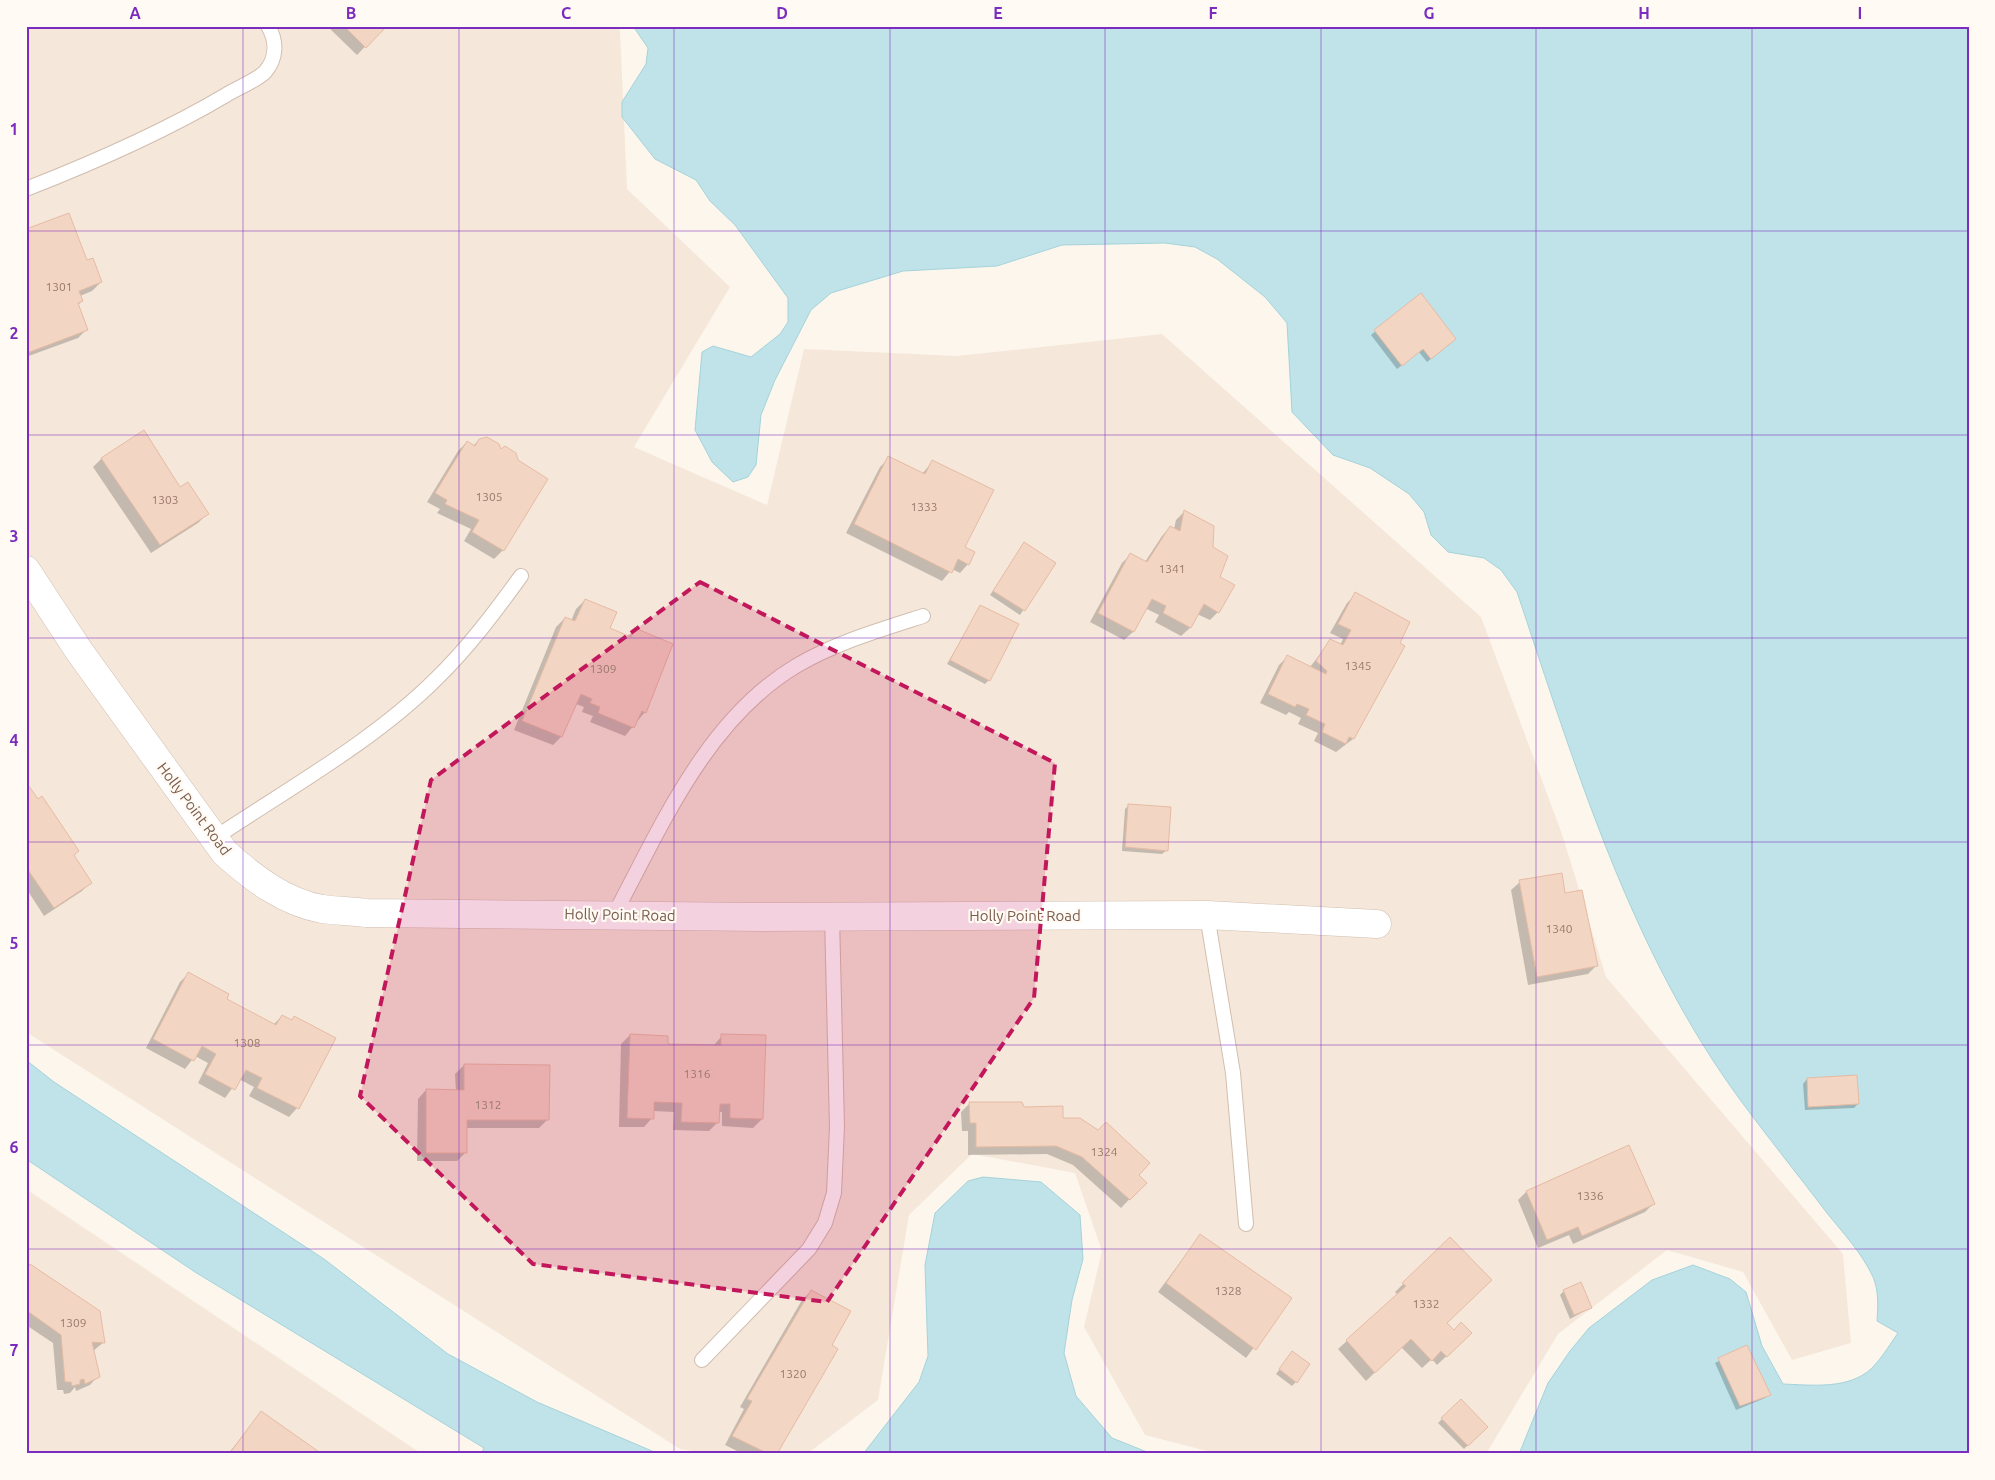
<svg xmlns="http://www.w3.org/2000/svg" width="1995" height="1480" viewBox="0 0 1995 1480" font-family="Ubuntu,sans-serif">
	<style>
		.residential { fill: #f5e8da }
		.water { fill: #bfe3e8; stroke: #a5d3da }
		.shadow { fill: #0003 }
		.building { fill: #f3d5c3; stroke: #e6bba3 }
		.lines { fill: none; stroke-linecap: round; stroke-linejoin: round }
		.service-casing { stroke: #d1beb0; stroke-width: 16 }
		.minor-casing { stroke: #d1beb0; stroke-width: 29 }
		.service { stroke: #fff; stroke-width: 14 }
		.minor { stroke: #fff; stroke-width: 28 }
		.marked { fill: #c2185b; fill-opacity: 0.2; stroke: #c2185b; stroke-width: 4; stroke-dasharray: 10 6; stroke-linejoin: round }
		.grid { fill: none; stroke: #7b2cbf; stroke-width: 1; stroke-opacity: 0.55 }
		.labels { text-anchor: middle; stroke-width: 4.5; stroke-linejoin: round; paint-order: stroke }
		.number-label { font-size: 12px; fill: #987a6a }
		.street-label { font-size: 15px; fill: #7a5c4d; stroke: #fffaf3 }
		.neatline { fill: none; stroke: #7b2cbf; stroke-width: 2 }
		.grid-label { font-size: 16px; text-anchor: middle; font-weight: bold; fill: #7b2cbf }
	</style>
	<rect width="100%" height="100%" fill="#fdf6ec"/>
	<path class="residential" d="M26,26H617L620,31L627,189L730,287L634,447L767,505L804,349L957,356L1162,334L1481,617L1562,834L1606,977L1843,1254L1851,1343L1792,1360L1743,1272L1667,1250L1558,1334L1486,1454H1219L1145,1435L1084,1327L1102,1251L1075,1173L972,1154L909,1215L878,1400L807,1454H712L680,1449L26,1032Z
		M26,1189L422,1454H26Z"/>
	<path class="water" d="M633,26H1969V1454H1519L1548,1383L1570,1351L1589,1328L1652,1280L1693,1265L1730,1279L1746,1292L1762,1346L1783,1384C1811,1385 1849,1390 1872,1368C1882,1358 1890,1344 1898,1333L1877,1321C1878,1307 1879,1291 1873,1277C1862,1253 1843,1233 1827,1213C1799,1176 1769,1139 1741,1101C1630,950 1576,768 1517,592L1501,570L1484,558L1448,552L1431,535L1424,512L1409,494L1370,468L1333,455L1292,412L1287,323L1265,297L1217,259L1195,247L1165,243L1062,245L997,266L903,271L831,293L811,310L775,380L761,415L756,465L748,477L733,482L712,462L695,430L702,352L713,346L751,357L780,334L788,322V298L735,225L710,201L696,180L655,159L622,117V102L646,64L648,48Z
		M26,1060L54,1082L324,1259L448,1354L537,1402L659,1454H481L484,1448L195,1272L26,1159Z
		M983,1177L1041,1182L1080,1215L1083,1259L1072,1300L1064,1353L1076,1396L1112,1438L1152,1454H863L919,1382L928,1356L925,1265L935,1213L968,1181Z"/>
	<path class="shadow" d="M327,26H385L357,55Z
		M26,231L86,261L101,282L92,291L80,296L82,301L78,305L87,329L78,338L26,357Z
		M1420,294L1451,343L1427,362L1419,352L1397,369L1371,335Z
		M479,440L503,550L494,559L464,541L471,529L437,513L440,509L427,502L458,451L467,442L473,446Z
		M102,458L180,488L207,514L198,523L151,553L93,467Z
		M889,458L922,474L932,462L968,564L960,573L952,569L942,581L846,533L880,467Z
		M1184,512L1212,548L1218,578V612L1210,620L1197,614L1190,628L1181,636L1155,622L1159,615L1145,608L1133,632L1124,640L1090,622L1122,563L1131,554L1145,562L1162,536L1170,527L1174,529L1176,520Z
		M1024,544L1054,563L1020,615L990,595Z
		M1356,594L1398,644L1403,647L1353,739L1336,752L1314,741L1318,733L1298,724L1301,718L1289,712L1286,715L1260,703L1279,665L1288,656L1310,667L1331,640L1340,645L1343,639L1330,633L1347,603Z
		M585,600L609,629L628,637L635,630L645,712L625,736L590,722L593,716L582,712L584,707L576,704L561,737L553,745L514,730L556,627L565,618L571,621L576,609Z
		M981,606L989,680L985,684L947,664Z
		M26,784L90,883L82,891L44,916L26,888Z
		M1129,805L1167,850L1162,854L1122,851L1125,809Z
		M1520,882L1564,895L1597,965L1588,974L1528,985L1511,890Z
		M188,974L225,1000L273,1025L282,1016L291,1021L294,1018L334,1039L297,1108L289,1117L249,1096L254,1087L239,1079L225,1098L198,1083L208,1063L195,1056L185,1069L146,1048L180,982Z
		M630,1035L667,1045L713,1046L722,1036L762,1119L753,1128L722,1126V1112H718V1122L709,1131L673,1130L674,1112L653,1111L652,1118L644,1127H619L621,1044Z
		M464,1065L548,1119L539,1128H466V1152L457,1161H417L418,1099L426,1090L456,1091L455,1074Z
		M1807,1079L1858,1104L1854,1108L1805,1110L1803,1084Z
		M970,1103L1024,1108L1098,1131L1145,1183L1121,1208L1073,1165L1047,1154L968,1155V1131H962L961,1112Z
		M1526,1192L1653,1204L1645,1212L1573,1244L1569,1235L1538,1248L1518,1200Z
		M1200,1236L1290,1299L1246,1358L1158,1292Z
		M1450,1238L1445,1324L1453,1331L1471,1333L1437,1365L1432,1359L1422,1368L1401,1347L1366,1381L1338,1349L1398,1295L1395,1292Z
		M26,1270L104,1342L93,1351L98,1376L90,1385L76,1391L75,1387L70,1393L64,1394L63,1390H57L53,1343L26,1325Z
		M811,1291L776,1454H743L725,1445L744,1409L740,1407L802,1300Z
		M1564,1291L1590,1308L1570,1319L1560,1295Z
		M1747,1346L1769,1395L1765,1398L1736,1410L1715,1363Z
		M1292,1353L1296,1382L1292,1386L1276,1374Z
		M1461,1400L1486,1427L1464,1449L1438,1423Z
		M261,1413L320,1454H228Z"/>
	<path class="building" d="M344,26H387L366,48Z
		M69,213L87,260L93,258L102,282L79,291L83,301L78,303L88,330L27,353L26,229Z
		M1421,293L1456,339L1431,359L1423,349L1402,366L1374,330Z
		M144,430L180,487L188,482L209,514L160,545L101,458Z
		M487,437L499,444L501,449L505,446L516,453L518,460L548,479L504,551L472,532L479,520L445,504L447,500L435,493L467,441L475,446L479,439Z
		M888,456L925,474L932,460L994,490L965,547L975,552L969,565L958,559L952,573L854,524Z
		M1184,510L1214,526L1213,547L1228,556L1220,577L1235,585L1219,613L1204,604L1191,628L1163,613L1166,606L1152,599L1134,632L1098,613L1130,553L1147,562L1170,526L1180,531Z
		M1024,542L1056,563L1025,611L993,591Z
		M1355,592L1410,622L1400,643L1405,646L1354,739L1349,737L1346,744L1322,732L1325,724L1306,715L1309,709L1297,704L1295,707L1268,694L1287,655L1326,674L1327,671L1316,661L1330,639L1343,645L1351,630L1338,624Z
		M585,599L617,612L610,628L631,637L635,628L673,644L646,713L642,711L634,728L598,713L600,707L590,703L592,699L581,694L562,737L522,721L565,617L575,621Z
		M980,605L1019,624L990,681L950,660Z
		M26,782L38,799L42,796L79,851L74,855L92,883L54,908L26,867Z
		M1128,804L1171,807L1168,851L1125,847Z
		M1562,873L1565,893L1582,890L1598,966L1537,977L1519,880Z
		M188,972L229,994L227,999L276,1025L282,1015L292,1020L294,1016L336,1038L299,1109L257,1088L262,1078L246,1070L235,1090L205,1074L216,1054L202,1046L194,1061L153,1039Z
		M630,1034L668,1036V1044L721,1045V1034L766,1035L763,1119L730,1118V1104H720L719,1123L681,1122L682,1103L654,1102V1119L627,1118Z
		M464,1064L550,1065L549,1120H467V1153H426V1089L464,1090Z
		M1857,1075L1859,1104L1808,1107L1807,1078Z
		M969,1102H1022L1024,1107L1063,1106V1118H1080L1098,1130L1106,1122L1150,1163L1139,1175L1147,1183L1130,1200L1082,1157L1056,1146L976,1147V1123H970Z
		M1629,1145L1655,1204L1582,1236L1578,1227L1547,1240L1526,1191Z
		M1200,1234L1292,1298L1256,1350L1166,1283Z
		M1450,1237L1492,1280L1447,1323L1454,1330L1461,1322L1472,1333L1447,1357L1441,1351L1432,1361L1411,1339L1375,1373L1346,1340L1406,1286L1402,1283Z
		M30,1264L100,1311L105,1343L92,1342L100,1377L85,1384L84,1379L80,1380V1384L72,1386L71,1382H65L61,1335L26,1310V1270Z
		M1581,1282L1592,1308L1574,1315L1563,1290Z
		M811,1290L851,1311L832,1345L838,1349L777,1454H769L732,1436L752,1401L747,1399Z
		M1747,1345L1771,1395L1740,1406L1718,1358Z
		M1292,1351L1310,1364L1297,1383L1279,1369Z
		M1461,1399L1488,1427L1468,1446L1441,1418Z
		M261,1411L322,1454H229Z"/>
	<g class="lines">
		<g class="service-casing">
			<path id="service" d="M26,189C95,162 162,133 226,95C237,88 256,81 265,72C277,58 277,41 268,26
				M213,839C286,790 374,741 436,679C468,648 495,612 521,576
				M614,915C661,827 706,720 796,666C835,643 879,630 923,616
				M1207,915L1233,1073L1246,1224
				M702,1360L809,1249L825,1223L834,1193L837,1127L832,916"/>
		</g>
		<g class="minor-casing">
			<path id="minor" d="M26,570L79,651L225,853C253,878 284,902 322,909C337,911 351,911 366,913L762,917L1207,915L1377,924"/>
		</g>
		<use href="#service" class="service"/>
		<use href="#minor" class="minor"/>
	</g>
	<path class="marked" d="M700,582L1055,763L1034,998L827,1302L533,1264L360,1096L431,780Z"/>
	<path class="grid" d="M243,26V1454M459,26V1454M674,26V1454M890,26V1454M1105,26V1454M1321,26V1454M1536,26V1454M1752,26V1454M26,231H1969M26,435H1969M26,638H1969M26,842H1969M26,1045H1969M26,1249H1969"/>
	<g class="labels">
		<g class="number-label">
			<text x="59" y="291">1301</text>
			<text x="489" y="501">1305</text>
			<text x="165" y="504">1303</text>
			<text x="924" y="511">1333</text>
			<text x="1172" y="573">1341</text>
			<text x="1358" y="670">1345</text>
			<text x="603" y="673">1309</text>
			<text x="1559" y="933">1340</text>
			<text x="247" y="1047">1308</text>
			<text x="697" y="1078">1316</text>
			<text x="488" y="1109">1312</text>
			<text x="1104" y="1156">1324</text>
			<text x="1590" y="1200">1336</text>
			<text x="1228" y="1295">1328</text>
			<text x="1426" y="1308">1332</text>
			<text x="73" y="1327">1309</text>
			<text x="793" y="1378">1320</text>
		</g>
		<g class="street-label">
			<text transform="translate(194 809) rotate(53)" y="5">Holly Point Road</text>
			<text transform="translate(620 915) rotate(1)" y="5">Holly Point Road</text>
			<text x="1025" y="921">Holly Point Road</text>
		</g>
	</g>
	<rect width="1995" height="1480" fill="none" stroke="#fffaf3" stroke-width="55"/>
	<rect x="28" y="28" width="1940" height="1424" class="neatline"/>
	<g class="grid-label">
		<text x="135" y="19">A</text>
		<text x="351" y="19">B</text>
		<text x="566" y="19">C</text>
		<text x="782" y="19">D</text>
		<text x="998" y="19">E</text>
		<text x="1213" y="19">F</text>
		<text x="1429" y="19">G</text>
		<text x="1644" y="19">H</text>
		<text x="1860" y="19">I</text>
		<text x="14" y="135">1</text>
		<text x="14" y="339">2</text>
		<text x="14" y="542">3</text>
		<text x="14" y="746">4</text>
		<text x="14" y="949">5</text>
		<text x="14" y="1153">6</text>
		<text x="14" y="1356">7</text>
	</g>
</svg>
